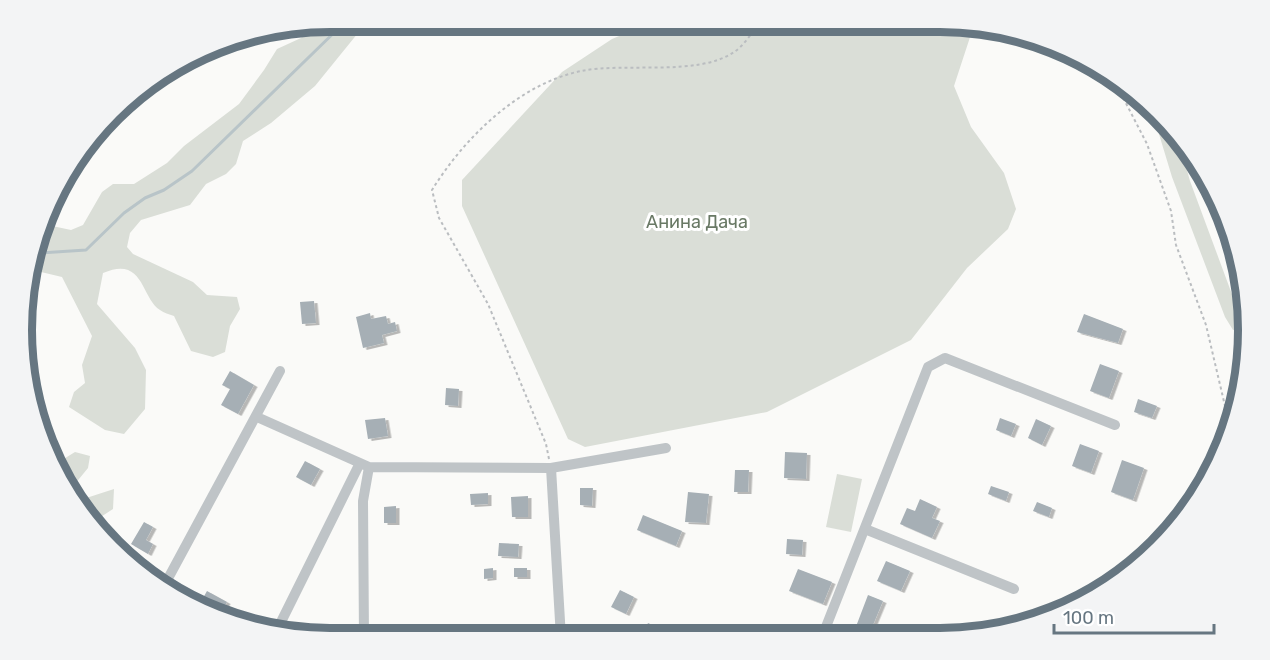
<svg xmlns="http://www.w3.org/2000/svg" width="1270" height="660" viewBox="0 0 1270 660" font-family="Rubik,sans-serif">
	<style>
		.green { fill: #daded7 }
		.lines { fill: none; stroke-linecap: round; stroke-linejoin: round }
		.stream { stroke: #b8c4c8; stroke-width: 3 }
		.building { fill: #a6afb5; filter: url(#shadow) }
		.path { stroke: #babdc0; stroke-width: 2; stroke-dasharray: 3 3; stroke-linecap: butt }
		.minor { stroke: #bfc4c7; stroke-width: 10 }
		.labels { text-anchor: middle; stroke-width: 6; stroke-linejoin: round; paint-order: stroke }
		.park-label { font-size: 18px; fill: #697965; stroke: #fff }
		.rim { fill: none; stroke: #667681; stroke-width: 8 }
	</style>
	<defs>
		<filter id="shadow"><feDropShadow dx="3.5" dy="2" stdDeviation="0" flood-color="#0004"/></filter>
	</defs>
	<rect width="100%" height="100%" fill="#fafaf8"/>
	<path class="green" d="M330,21H380L358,33L315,86L271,123L243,141L236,164L226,174L206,184L190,205L141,220L130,233L127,247L133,254L193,282L207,295L237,297L240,309L230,326L225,352L213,357L191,351L174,316C169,314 164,313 160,310C141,298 144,255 103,273L97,304L135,348L146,370L145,409L124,434L105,430L69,407L74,392L85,383L82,365L92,336L62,277L41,272L27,292L31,250L43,224L71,230L83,225L102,192L113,184H134L167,163L184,146L239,104L264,70L277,49L301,38L313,24Z
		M655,21L960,22L974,25L954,86L971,127L1004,173L1016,209L1008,229L967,268L911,340L767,412L585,447L568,439L462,206V180L562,72L612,39Z
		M1152,111L1173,127L1177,134L1190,181L1243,324L1239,331L1233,330L1225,317L1172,177Z
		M75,452L90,456L88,468L70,490L53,466L50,456L62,460Z
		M837,474L862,479L851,532L826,527Z
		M114,489L113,509L93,522L77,501Z"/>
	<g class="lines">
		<path class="stream" d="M31,258L40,253L86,250L124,213L145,198L164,190L192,171L346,21"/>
	</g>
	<path class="building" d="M314,301L316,323L302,324L300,302Z
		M370,313L371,319L386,316L388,324L395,322L397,331L382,335L384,343L363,348L356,317Z
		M1084,314L1123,329L1118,343L1077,332Z
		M1100,364L1119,371L1109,398L1090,391Z
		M230,371L254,385L238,414L221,405L230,389L222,385Z
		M446,388L459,389L458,406L445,405Z
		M1138,399L1157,406L1152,418L1134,412Z
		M385,418L388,436L368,439L365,420Z
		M1000,418L1016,424L1011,436L996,430Z
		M1036,419L1051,426L1042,445L1028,438Z
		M1080,444L1099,451L1091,473L1072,466Z
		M785,452L807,453L806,479L784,478Z
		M1122,460L1144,468L1133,500L1111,492Z
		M305,461L320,469L311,485L296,477Z
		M735,470H749L748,492H734Z
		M991,486L1009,492L1006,501L988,494Z
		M580,488H593L592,506L580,505Z
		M688,492L709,494L706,523L685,522Z
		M488,493V504L471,505L470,494Z
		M528,496V517H512L511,497Z
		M920,499L937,507L932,518L940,521L932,538L900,524L907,508L915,511Z
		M1037,502L1052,508L1049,517L1033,511Z
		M396,506V523H384V507Z
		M643,515L682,531L676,546L637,530Z
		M144,522L153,527L146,540L153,544L148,554L131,544Z
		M787,539L803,540L802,555L786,554Z
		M499,543L519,544L518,557L498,556Z
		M886,561L910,571L901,591L877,581Z
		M493,568V578L484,579V569Z
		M514,568H527V577H514Z
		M798,569L832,582L823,604L789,591Z
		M620,590L634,597L626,614L611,607Z
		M207,591L227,602L220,614L199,605Z
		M868,595L883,601L868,637H852Z
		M648,623L680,637H641Z
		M787,627L809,636V637H783Z"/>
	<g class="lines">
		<path class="path" d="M1115,82L1147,144L1171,211L1176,245L1206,325L1229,423
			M549,459L546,444L488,304L439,218L432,190C465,137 519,84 581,71C626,62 697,77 734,52C744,46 753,31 760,21"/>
		<path class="minor" d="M257,417L369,467L551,468L666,448
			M551,468L561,638
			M865,529L1014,589
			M164,586L280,371
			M277,630L359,465
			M822,637L928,367L945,358L1115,425
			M364,638L363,501L369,467"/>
	</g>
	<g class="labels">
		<g class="park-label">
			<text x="697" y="228">Анина Дача</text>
		</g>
	</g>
	<path d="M0 0H1270V660H0ZM330 32H940A298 298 0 0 1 1238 330V330A298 298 0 0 1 940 628H330A298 298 0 0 1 32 330V330A298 298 0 0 1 330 32Z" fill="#f3f4f5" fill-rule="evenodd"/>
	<path class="rim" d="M330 32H940A298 298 0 0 1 1238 330V330A298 298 0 0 1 940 628H330A298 298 0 0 1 32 330V330A298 298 0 0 1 330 32Z"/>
	<path d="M1054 624v9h160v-9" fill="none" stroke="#667681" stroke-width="3"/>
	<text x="1063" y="624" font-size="18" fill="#667681" stroke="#ffffff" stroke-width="4.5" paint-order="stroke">100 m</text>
</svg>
